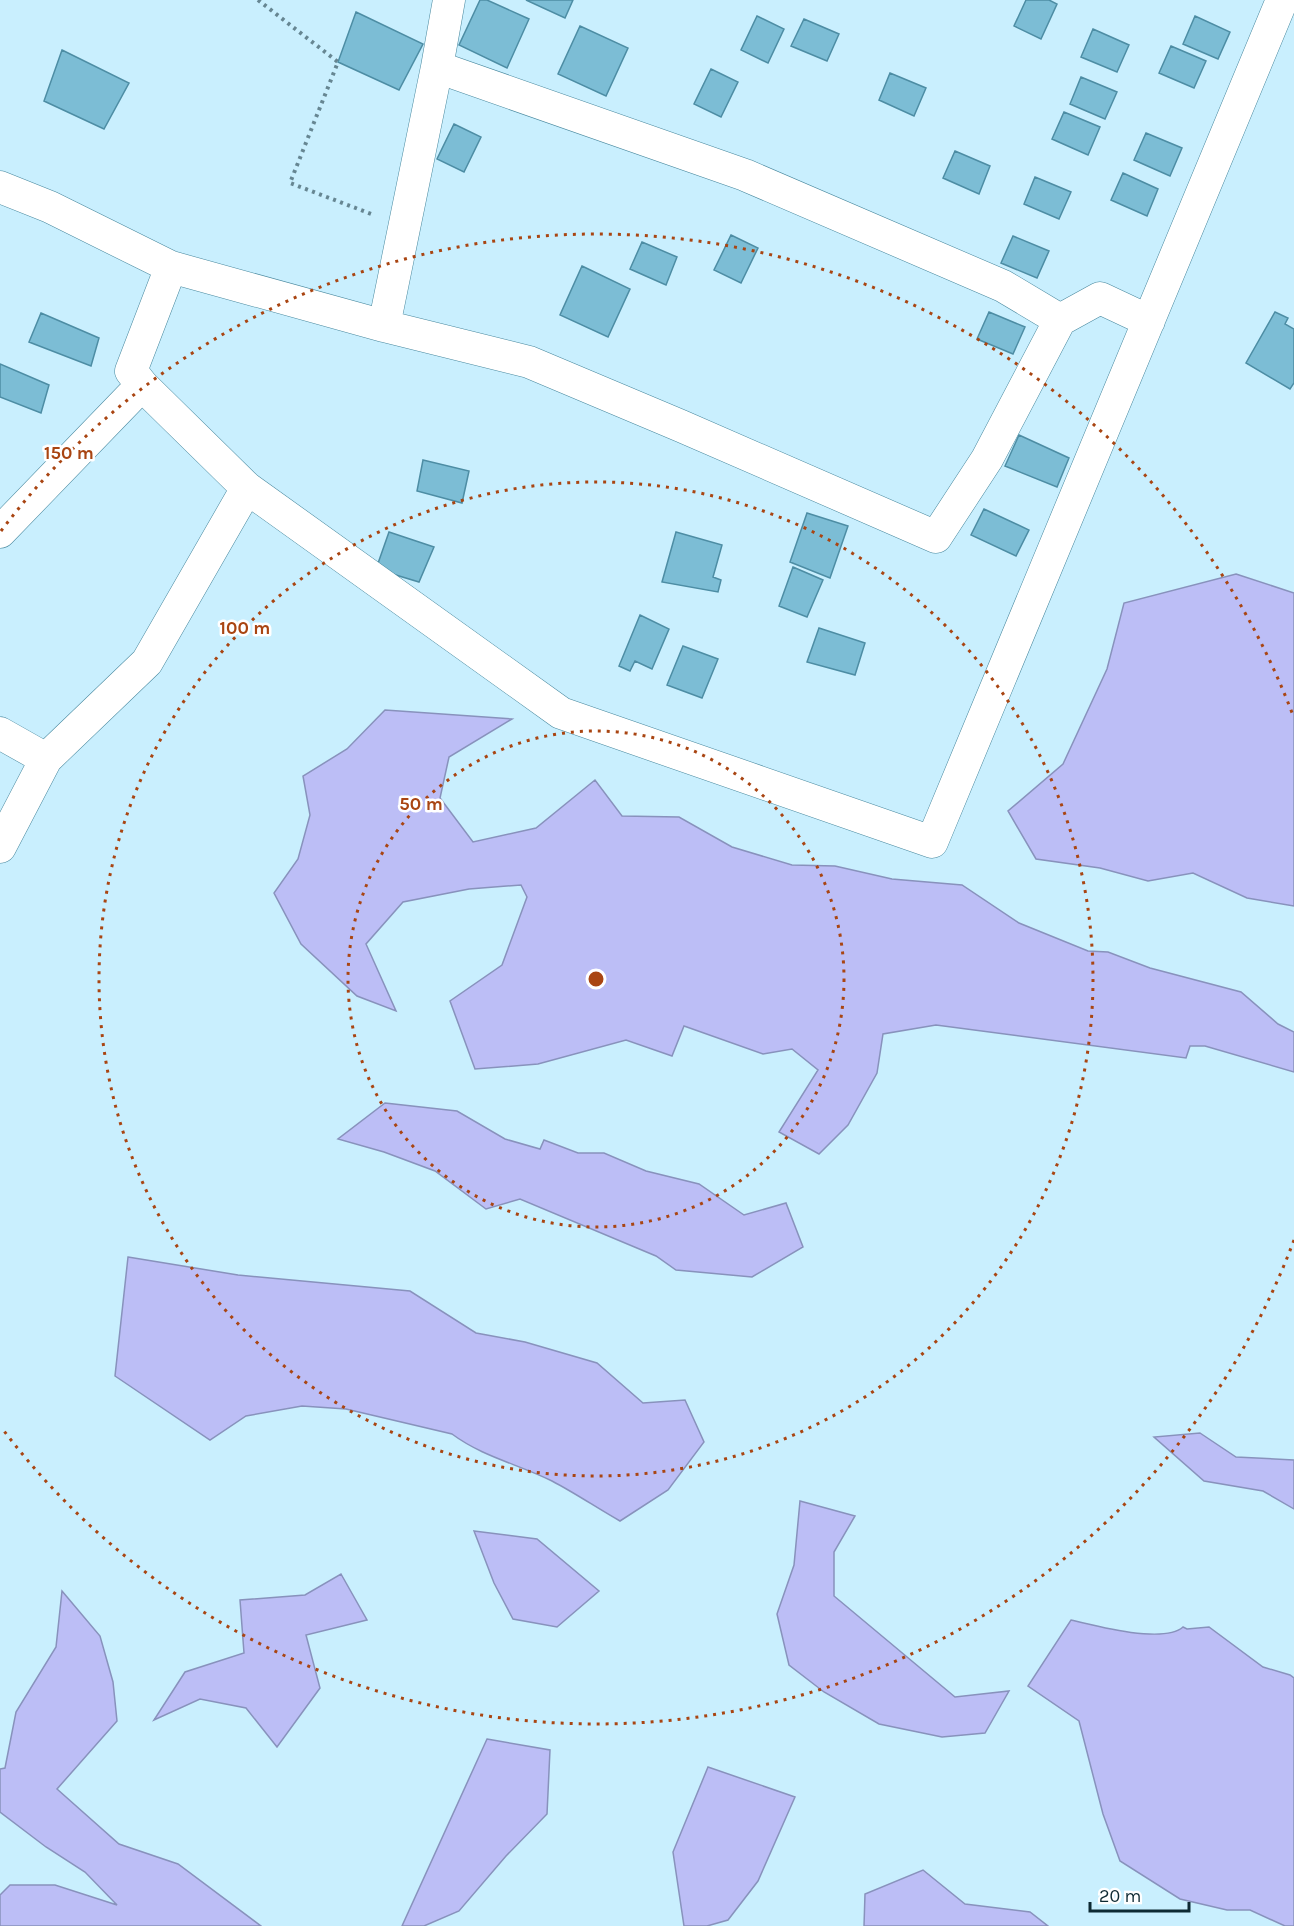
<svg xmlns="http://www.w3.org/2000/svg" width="1294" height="1926" viewBox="0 0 1294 1926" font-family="Karla,sans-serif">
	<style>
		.water { fill: #bcbef6; stroke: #8892bc; stroke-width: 1.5 }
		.building { fill: #7cbdd5; stroke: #4d8da4; stroke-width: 1.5 }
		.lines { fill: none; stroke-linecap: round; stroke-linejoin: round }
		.street-casing { stroke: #48889e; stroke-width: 33 }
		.path { stroke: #668692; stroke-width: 4; stroke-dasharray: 3 4.5; stroke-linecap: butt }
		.street { stroke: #fff; stroke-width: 32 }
		.ring { fill: none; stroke: #a94512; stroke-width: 3; stroke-dasharray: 3 6 }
		.centre { fill: #a94512; stroke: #fff; stroke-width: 3 }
		.ring-label { font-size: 18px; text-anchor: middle; font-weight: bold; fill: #a94512; stroke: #fff; stroke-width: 5; stroke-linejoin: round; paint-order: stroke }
	</style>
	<rect width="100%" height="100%" fill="#c9effe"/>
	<path class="water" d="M1236,574L1294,593V906L1247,898L1193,873L1148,881L1100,868L1036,859L1008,811L1063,764L1107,669L1124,603Z
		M385,710L512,719L449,757L440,798L473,842L536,828L595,780L622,816L679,817L732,847L792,865L835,866L892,879L962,885L1019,923L1088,951L1108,952L1150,968L1241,992L1278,1024L1294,1032V1072L1205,1046H1190L1186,1058L936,1025L883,1034L877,1073L848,1125L819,1154L779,1132L818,1070L792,1049L763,1054L684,1026L672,1056L626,1040L538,1064L475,1069L450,1001L502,965L527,897L521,885L469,889L403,902L366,944L396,1011L357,996L301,944L274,893L298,859L310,815L303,776L347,749Z
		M385,1103L457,1111L505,1139L540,1149L544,1140L578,1153H604L646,1171L699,1184L744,1215L786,1203L803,1247L752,1277L676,1270L656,1256L520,1199L486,1209L435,1171L384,1152L338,1139Z
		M128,1257L238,1275L410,1291L476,1333L525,1342L597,1363L643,1403L685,1400L704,1442L668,1490L620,1521C597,1508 575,1493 552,1481C518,1464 483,1457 452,1434L346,1409L302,1406L246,1416L210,1440L115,1376Z
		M1200,1433L1236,1457L1294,1460V1509L1263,1491L1204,1481L1154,1437Z
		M800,1501L855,1516L834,1552V1596L955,1697L1009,1691L985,1733L942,1737L879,1724L824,1692L789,1665L777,1614L794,1565Z
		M474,1531L537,1539L599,1591L557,1627L513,1619L494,1583Z
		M341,1574L367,1620L306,1635L320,1688L277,1747L246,1708L200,1699L154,1720L185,1672L244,1653L240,1600L305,1595Z
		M62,1591L100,1636L113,1682L117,1721L57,1789L119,1844L178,1864L261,1926H0V1895L10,1885H55L117,1905L85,1872L46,1847L0,1812V1769L5,1768L16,1712L56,1647Z
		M1071,1620C1095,1626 1164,1644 1183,1627L1187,1629L1209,1627L1263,1667L1290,1675L1294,1678V1926H1285L1250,1910H1227L1180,1899L1120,1861L1103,1814L1079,1721L1028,1686Z
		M487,1739L550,1750L547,1814L506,1856L459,1911L424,1926H402Z
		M708,1767L795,1797L758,1881L728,1920L707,1926H684L673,1852Z
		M923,1870L965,1904L1030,1912L1048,1926H864L865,1894Z"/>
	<path class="building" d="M480,0H487L529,19L507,68L459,45Z
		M526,0H573L565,18Z
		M1026,0H1049L1057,4L1041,39L1014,26Z
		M356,12L423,44L399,90L338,62Z
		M757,16L784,29L768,63L741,50Z
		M1195,16L1230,32L1218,59L1183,44Z
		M804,19L839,34L827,61L791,46Z
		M580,26L628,48L606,96L558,74Z
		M1093,29L1129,45L1117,72L1081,57Z
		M1171,46L1206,61L1194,88L1159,73Z
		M62,50L129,83L104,129L44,101Z
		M711,69L738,82L721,117L694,104Z
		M890,73L926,88L914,116L879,100Z
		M1081,77L1117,92L1105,119L1070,104Z
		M1064,112L1100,127L1088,155L1052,139Z
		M454,124L481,137L464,172L437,159Z
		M1146,133L1182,148L1170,176L1134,160Z
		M955,151L990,166L979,194L943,178Z
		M1123,173L1158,189L1147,216L1111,200Z
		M1035,177L1071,192L1059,219L1024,204Z
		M731,235L758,248L741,283L714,270Z
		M1013,236L1049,251L1037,278L1001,263Z
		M642,242L677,257L666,285L630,269Z
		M582,266L630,289L608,337L560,315Z
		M989,312L1025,327L1013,354L977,339Z
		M1275,312L1288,318L1285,324L1294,329V383L1290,389L1246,363Z
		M41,313L99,338L91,366L29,342Z
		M0,364L49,385L41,413L0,397Z
		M1019,435L1069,458L1057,487L1005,466Z
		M423,460L469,471L462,503L417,491Z
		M984,509L1029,530L1016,556L971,535Z
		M807,513L848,526L830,578L790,562Z
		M389,532L434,547L419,582L376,569Z
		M676,532L722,545L713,577L721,580L718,592L662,582Z
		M793,567L823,580L807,617L779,606Z
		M640,615L669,629L652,669L635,661L630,671L619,666Z
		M819,628L865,643L855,675L807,662Z
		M683,646L718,659L702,698L667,685Z"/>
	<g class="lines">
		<g class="street-casing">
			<path id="street" d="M449,0L437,67L745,175L1003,286L1060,320L1100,298L1149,321
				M0,187L50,207L171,267L384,326L529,362L681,426L936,537L987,459L1060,320
				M171,267L131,371L142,385L247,488L561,713L932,842L1282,0
				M384,326L437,67
				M0,532L142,385
				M0,733L46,759
				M0,847L46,759L147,662L247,488"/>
		</g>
		<path class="path" d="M258,0L338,62L290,183L374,215"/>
		<use href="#street" class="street"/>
	</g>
	<g class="ring">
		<circle cx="596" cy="979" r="248"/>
		<circle cx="596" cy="979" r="497"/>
		<path d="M1294 1240A745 745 0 0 1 1 1427M1 531A745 745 0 0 1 1294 718"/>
	</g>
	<circle cx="596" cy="979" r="9" class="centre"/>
	<g class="ring-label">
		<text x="69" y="459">150 m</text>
		<text x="245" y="634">100 m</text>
		<text x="421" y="810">50 m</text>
	</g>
	<path d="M1090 1902v9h99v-9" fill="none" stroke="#0e2a33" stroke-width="3"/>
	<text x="1099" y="1902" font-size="18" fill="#0e2a33" stroke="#ffffff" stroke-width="4.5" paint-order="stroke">20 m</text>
</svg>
